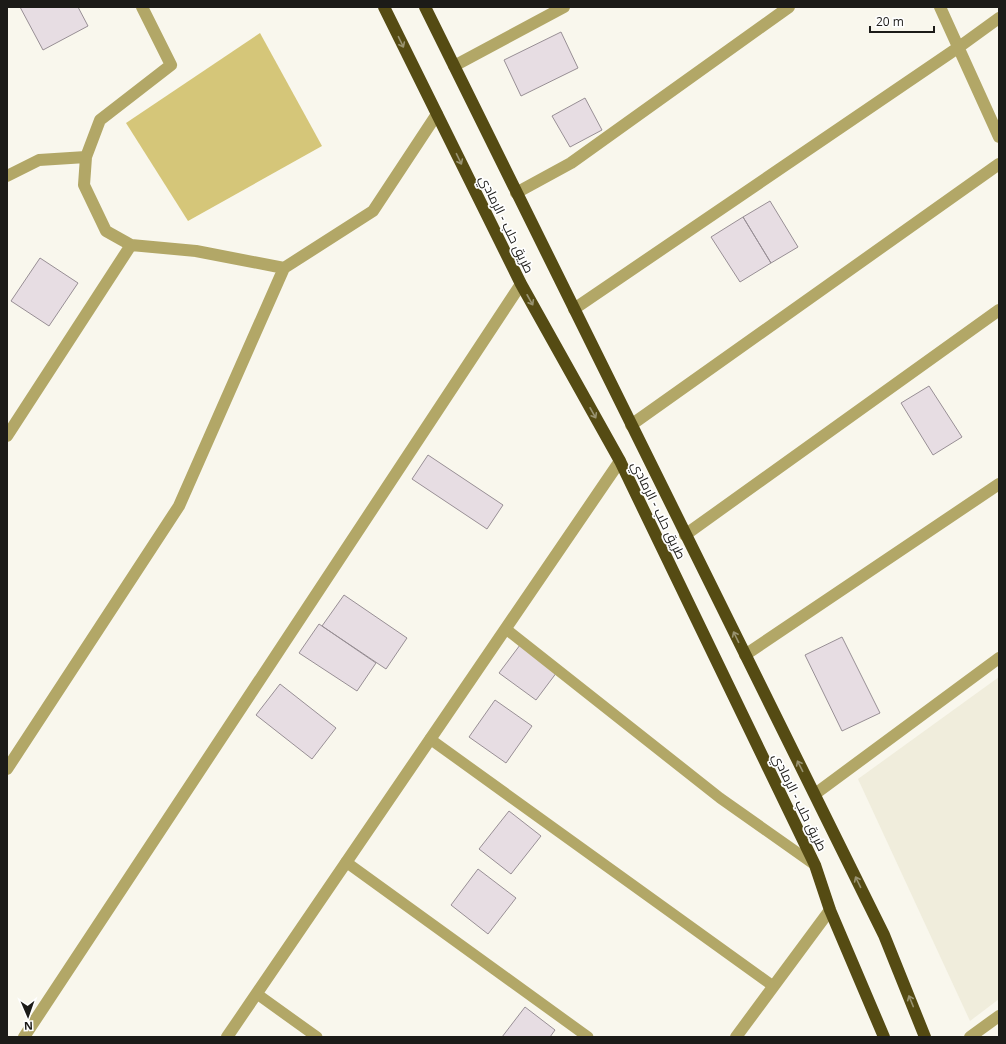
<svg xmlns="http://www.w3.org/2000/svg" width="1006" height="1044" viewBox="0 0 1006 1044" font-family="'Open Sans',Cairo,sans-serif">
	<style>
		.built { fill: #f0eddc }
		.green { fill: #d5c679 }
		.building { fill: #e7dde3; stroke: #988f95 }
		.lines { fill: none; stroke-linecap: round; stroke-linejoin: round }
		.lane { stroke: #b2a767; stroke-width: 11 }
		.street { stroke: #b2a767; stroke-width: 12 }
		.highway { stroke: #554b13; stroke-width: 12 }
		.oneway { stroke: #999371 }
		.labels { text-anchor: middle; stroke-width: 3.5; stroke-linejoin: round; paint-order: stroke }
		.street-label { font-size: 13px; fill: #1c1b18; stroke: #fff }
	</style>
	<rect width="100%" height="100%" fill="#f9f7ed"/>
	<path class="built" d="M999,677V999L970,1021L858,779Z"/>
	<path class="green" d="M260,33L322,146L188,221L126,123Z"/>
	<path class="building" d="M20,7H78L88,26L43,50Z
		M561,32L578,68L521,96L504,60Z
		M585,98L602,130L570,147L552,116Z
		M770,201L798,247L771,263L743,217Z
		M743,217L771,263L740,282L711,237Z
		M40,258L78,283L49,326L11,301Z
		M929,386L962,437L933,455L901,403Z
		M428,455L503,505L487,529L412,479Z
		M344,595L407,638L386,669L322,626Z
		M319,624L376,663L357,691L299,653Z
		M842,637L880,713L842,731L805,655Z
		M520,645L557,672L536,700L499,673Z
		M280,684L336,728L312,759L256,715Z
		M495,700L532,726L506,763L469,737Z
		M509,811L541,836L511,874L479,849Z
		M478,869L516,898L488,934L451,905Z
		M525,1007L555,1030L550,1037H502Z"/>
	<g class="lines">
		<path class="lane" d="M506,629L720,798L815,865
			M430,739L773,986
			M346,862L588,1037
			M257,994L317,1037"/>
		<path class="street" d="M142,7L171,65L100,120L86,157L84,185L106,231L131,245L196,251L284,268
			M940,7L999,137
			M454,66L564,7
			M7,176L39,160L86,157
			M516,193L571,163L789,7
			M574,309L959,47L999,18
			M631,425L999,164
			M7,436L131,245
			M685,535L999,310
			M745,655L999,484
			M7,769L179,506L284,268L373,211L437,114
			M815,794L999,658
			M24,1037L521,284
			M227,1037L620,461
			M736,1037L830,910
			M970,1037L999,1016"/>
		<path class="highway" d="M384,7L521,284L620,461L815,865L830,910L884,1037
			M425,7L884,935L925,1037"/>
	</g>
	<defs><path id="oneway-shaft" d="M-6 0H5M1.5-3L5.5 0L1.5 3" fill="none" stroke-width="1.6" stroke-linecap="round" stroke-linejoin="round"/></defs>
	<g class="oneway">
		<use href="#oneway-shaft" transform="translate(401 42) rotate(64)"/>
		<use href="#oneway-shaft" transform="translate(459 159) rotate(64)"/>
		<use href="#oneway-shaft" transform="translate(530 300) rotate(61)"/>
		<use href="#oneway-shaft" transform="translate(593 413) rotate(61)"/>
		<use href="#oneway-shaft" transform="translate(736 637) rotate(-116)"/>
		<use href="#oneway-shaft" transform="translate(800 766) rotate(-117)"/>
		<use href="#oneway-shaft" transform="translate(858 882) rotate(-116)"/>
		<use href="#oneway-shaft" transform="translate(911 1001) rotate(-112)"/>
	</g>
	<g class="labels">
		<g class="street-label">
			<text transform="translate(507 224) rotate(64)" y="5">طريق حلب - الرمادي</text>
			<text transform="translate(659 510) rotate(64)" y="5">طريق حلب - الرمادي</text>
			<text transform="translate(800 802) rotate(64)" y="5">طريق حلب - الرمادي</text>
		</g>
	</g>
	<rect width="1006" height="1044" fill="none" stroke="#1c1b18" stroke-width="16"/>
	<g transform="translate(28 1016) rotate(178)" stroke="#ffffff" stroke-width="3" paint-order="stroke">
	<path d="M0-3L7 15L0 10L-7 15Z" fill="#1c1b18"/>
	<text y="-6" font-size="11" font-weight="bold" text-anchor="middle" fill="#1c1b18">N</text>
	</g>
	<path d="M870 26v6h64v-6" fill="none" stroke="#1c1b18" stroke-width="2"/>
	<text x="876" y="26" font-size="12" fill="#1c1b18" stroke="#ffffff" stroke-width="3" paint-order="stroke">20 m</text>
</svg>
